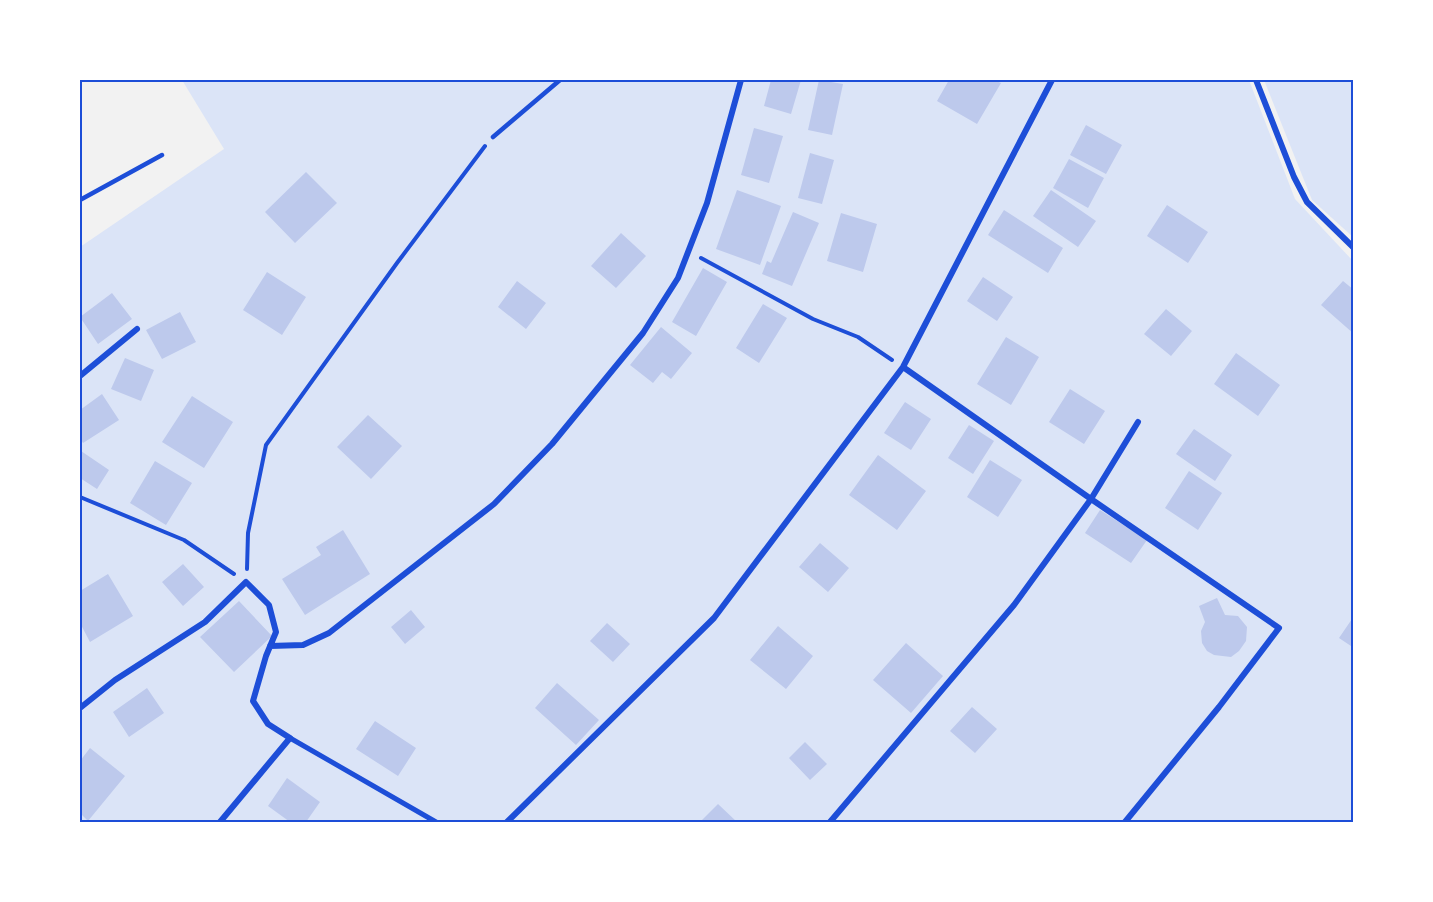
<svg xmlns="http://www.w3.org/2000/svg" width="1433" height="902" viewBox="0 0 1433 902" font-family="'PT Sans Narrow',sans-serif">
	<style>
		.green { fill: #dbe4f7 }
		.building { fill: #bdc9ec }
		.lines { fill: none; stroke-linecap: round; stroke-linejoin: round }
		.path { stroke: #1d4ed8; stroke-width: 4 }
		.service { stroke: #1d4ed8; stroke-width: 4.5 }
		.pedestrian { stroke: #1d4ed8; stroke-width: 5 }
		.minor { stroke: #1d4ed8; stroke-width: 6 }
		.neatline { fill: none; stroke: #1d4ed8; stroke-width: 2 }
	</style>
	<rect width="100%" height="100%" fill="#f2f2f2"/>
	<path class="green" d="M182,80H1249L1295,199L1353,261V822H80V247L224,149Z
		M1264,80H1353V237L1312,200Z"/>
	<path class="building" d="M771,80H801L791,114L764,106Z
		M819,80L843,84L832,135L808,130Z
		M949,80H994L1001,83L977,124L937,101Z
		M1086,125L1122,145L1106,174L1070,155Z
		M754,128L783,136L769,183L741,175Z
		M810,153L834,160L822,204L798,198Z
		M1069,159L1104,178L1088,208L1053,188Z
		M306,172L337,203L295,243L265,212Z
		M737,190L781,206L760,265L716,249Z
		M1051,190L1096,221L1078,247L1033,216Z
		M1167,205L1208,232L1188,263L1147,236Z
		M1004,210L1063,248L1048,273L988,235Z
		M793,212L819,223L792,286L762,274L767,261L771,263Z
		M841,213L877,224L863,272L827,261Z
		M621,233L646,256L616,288L591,266Z
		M703,268L727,282L696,336L672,322Z
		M267,272L306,297L282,335L243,310Z
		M983,277L1013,297L997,321L967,301Z
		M517,281L546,303L526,329L498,307Z
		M1343,281L1354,290V334L1321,305Z
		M112,293L132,319L98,344L80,317Z
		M763,304L787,318L759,363L736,348Z
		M1166,309L1192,331L1171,356L1144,334Z
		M180,312L196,342L162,359L146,330Z
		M661,327L692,353L671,379L662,372L653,383L630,365Z
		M1006,337L1039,357L1011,405L977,384Z
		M1236,353L1280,385L1258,416L1214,384Z
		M125,358L154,370L141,401L111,389Z
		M1070,389L1105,411L1084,444L1049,422Z
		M102,394L119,420L83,443L80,438V410Z
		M192,396L233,422L204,468L162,442Z
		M905,402L931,419L911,450L884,433Z
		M368,415L402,446L371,479L337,447Z
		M969,425L994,441L973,474L948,458Z
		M1194,429L1232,455L1215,481L1176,454Z
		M81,451L109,470L97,489L80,478Z
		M878,455L926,491L897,530L849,495Z
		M990,460L1022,480L998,517L967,497Z
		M155,461L192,483L166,525L130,503Z
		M1189,471L1222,493L1198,530L1165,508Z
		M1100,510L1147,540L1131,563L1085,533Z
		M343,530L370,574L305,615L282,579L321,555L316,547Z
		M820,543L849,568L828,592L799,567Z
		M183,564L204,587L183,606L162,582Z
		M108,574L133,616L90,642L80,623V591Z
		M1217,598L1225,615L1238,616L1247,627L1246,641L1239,651L1231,657L1214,655L1207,651L1202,643L1201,631L1205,622L1199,606Z
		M239,601L272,636L234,672L200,637Z
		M411,610L425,627L405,644L391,627Z
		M1354,616V648L1339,638Z
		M607,623L630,644L613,662L590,641Z
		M778,626L813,656L786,689L750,660Z
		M906,643L943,676L911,713L873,680Z
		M557,683L599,720L576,745L535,708Z
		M147,688L164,713L129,737L113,712Z
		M972,707L997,729L975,753L950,731Z
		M375,721L416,748L398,776L356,749Z
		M805,742L827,764L810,780L789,758Z
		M90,748L125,776L88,821L80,813V761Z
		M287,778L320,802L306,822H290L268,806Z
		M718,804L737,822H700Z"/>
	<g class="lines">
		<path class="path" d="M701,258L813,319L858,337L892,360
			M80,497L184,540L234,574
			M247,569L248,533L266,445L397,263L485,146"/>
		<path class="service" d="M493,137L560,80
			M80,200L162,155"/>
		<path class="pedestrian" d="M290,738L436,822"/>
		<path class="minor" d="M1256,80L1294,177L1307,202L1354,248
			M903,367L1091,499L1279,628L1219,707L1125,822
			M80,376L137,329
			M270,646L303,645L329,633L494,504L552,444L643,333L678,278L707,203L741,80
			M80,708L115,680L205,622L246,582L269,605L276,632L266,656L253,701L268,724L290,738L220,822
			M507,822L714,618L903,367L1052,80
			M830,822L1014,605L1091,499L1138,422"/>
	</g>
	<rect width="1433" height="902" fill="none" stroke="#ffffff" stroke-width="162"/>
	<rect x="81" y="81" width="1271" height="740" class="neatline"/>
</svg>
